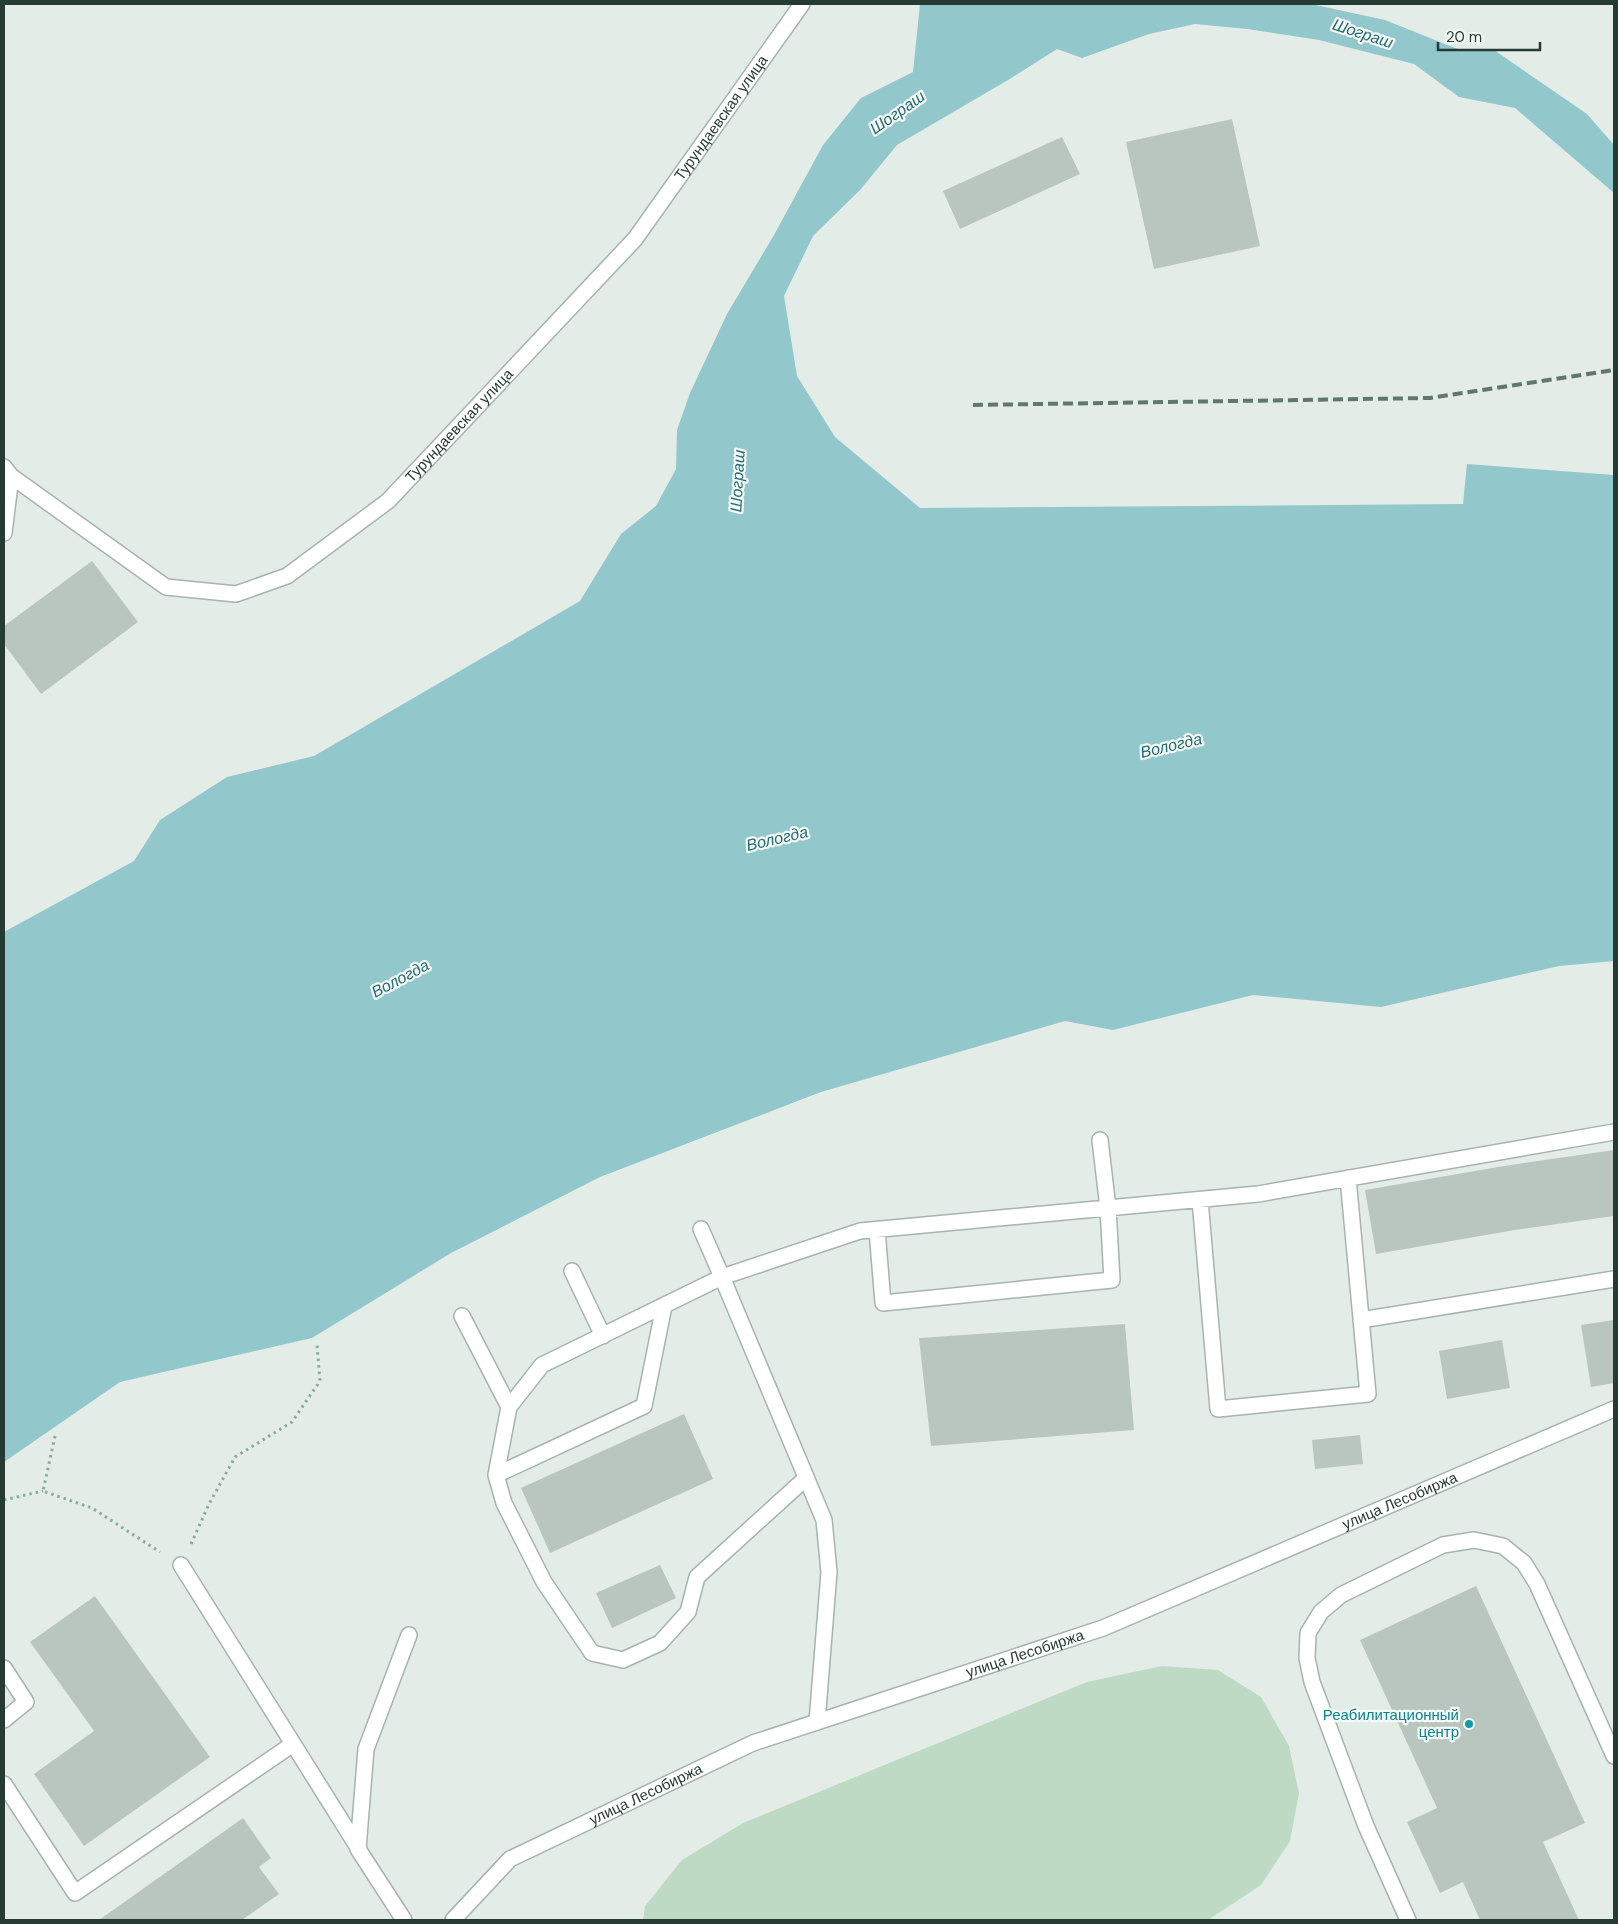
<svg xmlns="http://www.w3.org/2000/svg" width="1618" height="1924" viewBox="0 0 1618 1924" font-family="'DM Sans',sans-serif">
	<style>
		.green { fill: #bfdac4 }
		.water { fill: #92c7cb }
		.building { fill: #b9c6c0 }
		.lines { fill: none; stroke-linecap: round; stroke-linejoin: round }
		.lane-casing { stroke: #a7b3ae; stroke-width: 18 }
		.street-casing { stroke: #a7b3ae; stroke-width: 18 }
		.path { stroke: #88ac9e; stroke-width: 3; stroke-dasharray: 2.5 4; stroke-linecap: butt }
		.lane { stroke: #fff; stroke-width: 15 }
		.street { stroke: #fff; stroke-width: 15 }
		.rail { stroke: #60776f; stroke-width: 4; stroke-dasharray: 10 5; stroke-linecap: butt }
		.culture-dot { fill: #0f9aa8; stroke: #f4f9f6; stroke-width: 2 }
		.labels { text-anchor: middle; stroke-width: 4.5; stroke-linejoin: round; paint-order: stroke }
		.street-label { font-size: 15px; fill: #253b34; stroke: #f4f9f6 }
		.culture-label { font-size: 15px; fill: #0d838f; stroke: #f4f9f6; text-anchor: end }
		.water-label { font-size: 16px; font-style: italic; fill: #256b71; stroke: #f4f9f6 }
	</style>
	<rect width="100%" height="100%" fill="#e4ece8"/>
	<path class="green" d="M1162,1666L1218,1670L1261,1697L1289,1746L1299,1793L1290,1841L1261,1885L1208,1920H643L645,1906L682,1860L743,1823L1087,1682Z"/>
	<path class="water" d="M920,4H1311L1385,20L1460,50H1494L1587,114L1614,145V193L1515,108L1459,97L1414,64L1319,40L1247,29L1195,24L1149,34L1082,58L1057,49L1008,80L897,145L860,190L813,236L784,296L797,376L835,437L920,508L1463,504L1467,464L1614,475V961L1559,966L1381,1007L1253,995L1113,1030L1065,1021L821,1092L600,1177L451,1253L312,1338L120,1382L4,1462V932L134,861L160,820L227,777L314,756L580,601L621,534L656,506L676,469L677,430L690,393L727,314L774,235L823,145L861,98L913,72Z"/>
	<path class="building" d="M1232,119L1260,246L1154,269L1126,142Z
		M1062,137L1080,174L960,229L943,191Z
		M92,561L138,622L41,694L4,644V626Z
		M1614,1150V1216L1515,1230L1376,1254L1365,1190L1504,1166Z
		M1614,1320V1383L1591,1387L1581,1325Z
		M1125,1324L1134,1430L931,1446L919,1338Z
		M1502,1340L1510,1388L1447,1399L1439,1351Z
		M684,1414L713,1479L550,1553L521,1488Z
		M1360,1435L1363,1464L1315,1469L1312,1440Z
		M660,1565L676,1598L612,1628L596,1593Z
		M1476,1586L1585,1823L1543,1842L1579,1920H1480L1463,1882L1440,1893L1407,1822L1437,1808L1360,1640Z
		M95,1596L210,1757L84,1846L34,1774L94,1731L30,1642Z
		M243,1818L271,1858L259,1867L279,1894L242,1920H99Z"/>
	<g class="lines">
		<g class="lane-casing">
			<path id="lane" d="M1200,1200L1218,1409L1368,1394L1348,1178
				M701,1229L722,1277L542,1365L509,1407L496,1475L504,1503L544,1582L592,1653L623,1660L660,1643L688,1612L697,1577L806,1478
				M877,1230L883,1303L1112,1280L1108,1208L1100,1140
				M572,1271L603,1336
				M462,1316L509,1407
				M1361,1320L1614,1279
				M496,1475L644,1406L664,1306
				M181,1565L359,1849
				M4,1668L26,1702L4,1720
				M817,1722L829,1572L824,1520L722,1277L860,1231L1258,1194L1614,1132
				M4,1784L75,1893L293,1744
				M404,1920L358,1849L366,1749L409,1635
				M1408,1920L1366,1826L1312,1682L1307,1658L1308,1633L1321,1612L1341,1595L1443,1545L1474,1540L1503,1546L1524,1563L1537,1584L1614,1756"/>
		</g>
		<g class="street-casing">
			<g id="street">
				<path id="s1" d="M4,467L11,476L166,587L236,594L287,576L388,501L635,239L802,4"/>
				<path d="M4,533L11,476"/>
				<path id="s2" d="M453,1920L510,1859L753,1743L1103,1628L1614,1409"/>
			</g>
		</g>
		<path class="path" d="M55,1436L43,1491L92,1508L160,1552
			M4,1500L43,1491
			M191,1544L209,1504L235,1457L292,1422L320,1381L317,1345"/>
		<use href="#lane" class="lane"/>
		<use href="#street" class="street"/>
		<path class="rail" d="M973,405L1430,398L1614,370"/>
	</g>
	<circle class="culture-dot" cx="1469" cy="1724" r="5"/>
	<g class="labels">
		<g class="street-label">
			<text dy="5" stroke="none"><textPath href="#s1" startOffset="961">Турундаевская улица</textPath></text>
			<text dy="5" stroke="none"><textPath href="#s1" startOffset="556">Турундаевская улица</textPath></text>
			<text dy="5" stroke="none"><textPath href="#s2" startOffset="1044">улица Лесобиржа</textPath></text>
			<text dy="5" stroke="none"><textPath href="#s2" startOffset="639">улица Лесобиржа</textPath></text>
			<text dy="5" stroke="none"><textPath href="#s2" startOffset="234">улица Лесобиржа</textPath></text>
		</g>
		<g class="culture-label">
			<text x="1459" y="1720">Реабилитационный<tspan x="1459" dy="17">центр</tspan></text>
		</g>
		<g class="water-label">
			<text transform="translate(1363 33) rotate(18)" y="6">Шограш</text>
			<text transform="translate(897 112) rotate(-35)" y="6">Шограш</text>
			<text transform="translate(737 481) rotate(-87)" y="6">Шограш</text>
			<text transform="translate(1171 745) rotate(-13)" y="6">Вологда</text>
			<text transform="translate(777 838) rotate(-13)" y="6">Вологда</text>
			<text transform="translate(400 978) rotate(-28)" y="6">Вологда</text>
		</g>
	</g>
	<rect width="1618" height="1924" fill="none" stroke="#253b34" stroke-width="10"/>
	<path d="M1438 42v8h102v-8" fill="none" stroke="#253b34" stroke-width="2.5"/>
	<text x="1446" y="42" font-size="15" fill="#253b34" stroke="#f4f9f6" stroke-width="4" paint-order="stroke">20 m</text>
</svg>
